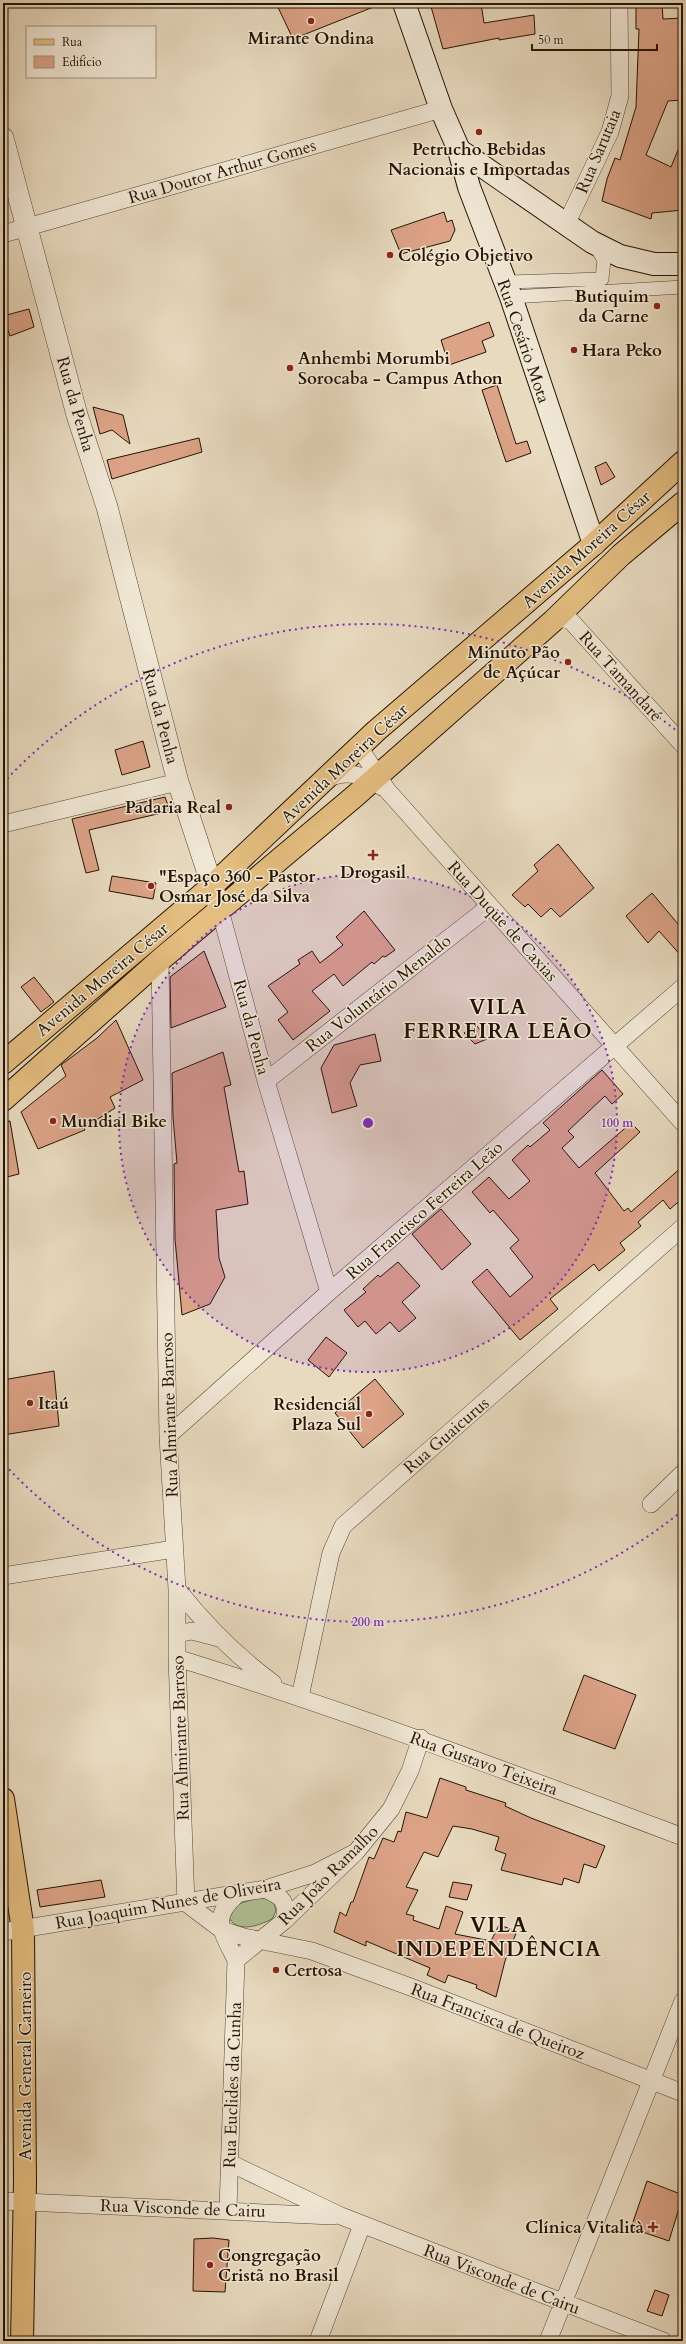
<svg xmlns="http://www.w3.org/2000/svg" width="686" height="2344" viewBox="0 0 686 2344" font-family="Cardo,serif">
	<style>
		.green { fill: #b0c196; stroke: #6a6a4c }
		.building { fill: #dca387; stroke: #231401 }
		.lines { fill: none; stroke-linecap: round; stroke-linejoin: round }
		.pedestrian-casing { stroke: #544630; stroke-width: 14 }
		.minor-casing { stroke: #544630; stroke-width: 18 }
		.tertiary-casing { stroke: #544630; stroke-width: 22 }
		.secondary-casing { stroke: #231401; stroke-width: 24 }
		.primary-casing { stroke: #231401; stroke-width: 24 }
		.pedestrian { stroke: #f0e7d5; stroke-width: 13 }
		.minor { stroke: #f0e7d5; stroke-width: 17 }
		.tertiary { stroke: #f0e7d5; stroke-width: 21 }
		.secondary { stroke: #f0e7d5; stroke-width: 22 }
		.primary { stroke: #e4bd80; stroke-width: 22 }
		.ring { fill: none; stroke: #7b2cbf; stroke-width: 2; stroke-dasharray: 2 4 }
		.poi-dot { fill: #8f2418; stroke: #f0e7d5; stroke-width: 1.5 }
		.labels { text-anchor: middle; stroke-width: 3; stroke-linejoin: round; paint-order: stroke }
		.poi-label { font-size: 17px; font-weight: bold; fill: #231401; stroke: #f0e7d5; text-anchor: start }
		.street-label { font-size: 17px; fill: #231401; stroke: #f0e7d5 }
		.district-label { font-size: 21px; font-weight: bold; letter-spacing: 1px; fill: #231401; stroke: #f0e7d5 }
		.centre { fill: #7b2cbf; stroke: #f0e7d5; stroke-width: 2 }
		.ring-label { font-size: 12px; text-anchor: middle; font-weight: bold; fill: #7b2cbf; stroke: #f0e7d5; stroke-width: 3; stroke-linejoin: round; paint-order: stroke }
	</style>
	<rect width="100%" height="100%" fill="#e8dabf"/>
	<filter id="stains"><feTurbulence type="fractalNoise" baseFrequency=".005" numOctaves="4"/><feColorMatrix values="0 0 0 0 .2 0 0 0 0 .09 0 0 0 0 .02 0 0 0 .5 -.17"/></filter>
	<radialGradient id="worn" r=".72"><stop offset=".6" stop-color="#630" stop-opacity="0"/><stop offset="1" stop-color="#630" stop-opacity=".3"/></radialGradient>
	<path class="green" d="M257,1898H266L274,1903L276,1911L272,1919C258,1926 236,1934 228,1916L235,1905Z"/>
	<path class="building" d="M276,3H381V4L293,39Z
		M430,3H481L484,23L534,15L535,34L499,40V38L443,49Z
		M636,3H662L663,19L683,18V100L668,101L646,155L671,167L683,138V210L652,213L651,219L602,201L607,179L615,158L620,160L636,107L639,29H636Z
		M444,212L447,222L452,220L455,230L450,241L401,254L391,230Z
		M29,309L34,327L10,336L3,316Z
		M489,322L494,336L482,341L486,352L449,365L441,340Z
		M497,385L516,444L527,441L531,453L506,462L482,390Z
		M93,407L123,415L130,444L112,430L100,434Z
		M199,438L202,452L112,479L107,460Z
		M606,462L615,477L601,485L595,467Z
		M143,741L150,767L122,775L115,750Z
		M165,797L170,811L89,830L99,870L86,873L72,819Z
		M558,844L594,888L560,917L551,908L541,917L528,904L525,907L512,895L538,871L534,865Z
		M112,876L156,883L153,899L109,891Z
		M652,893L683,930V958L659,931L648,943L626,916Z
		M364,911L395,950L385,957L383,956L374,964L372,962L343,986L334,974L312,991L330,1011L293,1040L278,1020L288,1012L268,986L300,964L298,960L312,951L320,963L343,945L336,937Z
		M204,951L226,1007L171,1028L170,977Z
		M34,977L54,1002L41,1012L21,987Z
		M116,1020L143,1080L110,1097L115,1108L84,1128L85,1130L38,1149L21,1112L66,1076L61,1065L97,1038Z
		M477,1026L487,1039L475,1044L464,1033Z
		M375,1034L381,1061L360,1065L350,1083L357,1106L332,1113L321,1068L334,1045Z
		M223,1052L231,1085L224,1087L239,1172L244,1171L248,1204L216,1210L219,1258L225,1277L210,1304L182,1315L175,1239L174,1164L177,1163L173,1117L172,1073Z
		M602,1070L623,1094L612,1104L605,1096L568,1131L574,1137L562,1148L579,1168L631,1123L640,1132L595,1173L624,1211L628,1208L631,1212L683,1166V1198L670,1209L663,1200L638,1222L641,1226L620,1243L625,1250L599,1271L594,1264L550,1299L558,1309L520,1340L472,1282L487,1269L510,1297L533,1277L510,1248L519,1240L493,1210L490,1213L472,1192L489,1177L509,1199L530,1181L512,1160L528,1145L530,1147L550,1130L543,1123Z
		M10,1121L19,1174L3,1178V1122Z
		M441,1209L471,1244L442,1270L412,1234Z
		M398,1262L420,1286L402,1302L416,1318L399,1332L390,1322L376,1334L365,1321L358,1327L344,1310L366,1292L363,1289L378,1275L380,1277Z
		M326,1337L347,1353L329,1377L308,1360Z
		M54,1371L59,1426L3,1435V1380Z
		M375,1379L404,1414L363,1448L335,1413Z
		M584,1675L636,1695L615,1749L563,1730Z
		M440,1778L466,1787V1790L506,1803L505,1806L531,1818L605,1846L596,1868L584,1864L579,1883L564,1878L562,1885L501,1870L506,1854L495,1850L499,1837L472,1829L453,1826L438,1857L424,1852L406,1887L418,1890L406,1914L414,1916L413,1920L439,1929L446,1906L463,1912L455,1934L491,1941L499,1925L517,1931L505,1961L496,1997L476,1988L477,1985L448,1975L445,1983L427,1975L430,1968L366,1941V1946L334,1932L340,1912L346,1916L351,1902H353L369,1857L374,1859L383,1838L394,1842L398,1831L401,1832L406,1812L427,1818Z
		M101,1880L105,1897L40,1907L37,1890Z
		M453,1882L472,1885L467,1900L449,1897Z
		M647,2181L683,2195L669,2241L631,2228Z
		M213,2238L229,2240L225,2292L193,2291L194,2239Z
		M655,2290L669,2295L662,2316L647,2311Z"/>
	<g class="lines">
		<g class="pedestrian-casing">
			<path id="pedestrian" d="M505,282L602,279L604,260L596,247
				M511,297L683,287"/>
		</g>
		<g class="minor-casing">
			<path id="minor" d="M560,219L565,220L571,214L610,132L620,96L619,3
				M3,234L441,109
				M553,621L561,618L571,621L683,745
				M359,747L387,790L683,1123
				M327,779C347,769 364,775 382,787
				M3,824L178,782
				M220,910L266,1081L329,1292
				M160,960L168,1436L177,1589V1658L186,1903
				M266,1081L481,913L488,905
				M168,1436L329,1292L683,987
				M651,1504L683,1473
				M3,1576L174,1549
				M177,1589C205,1624 236,1656 273,1683
				M177,1634L192,1631L219,1638
				M177,1658C348,1711 515,1774 683,1837
				M300,1697L331,1553L343,1526L683,1227
				M265,1889C283,1897 288,1902 284,1921
				M186,1903L222,1930L244,1937L312,1951L416,1989L683,2093
				M3,1932L265,1889L315,1873L356,1852
				M236,1960L284,1921L356,1852L391,1809L410,1771L421,1738
				M230,2163L341,2216L663,2341
				M3,2201L333,2216
				M228,2210L236,1960C222,1931 209,1917 239,1893
				M318,2341L362,2225
				M548,2341L683,2001"/>
		</g>
		<g class="tertiary-casing">
			<path id="tertiary" d="M3,138L77,415L107,507L178,782L220,910"/>
		</g>
		<g class="secondary-casing">
			<path id="secondary" d="M404,3L441,109L459,150L469,187L511,297L594,544
				M459,150L592,242L620,256L654,264H683"/>
		</g>
		<g class="primary-casing">
			<path id="primary" d="M3,1063L211,887L376,731L594,544L683,462
				M3,1100L160,960L355,796L553,621L621,555L683,503
				M3,1799L23,1930L25,2181L22,2341"/>
		</g>
		<use href="#pedestrian" class="pedestrian"/>
		<use href="#minor" class="minor"/>
		<use href="#tertiary" class="tertiary"/>
		<use href="#secondary" class="secondary"/>
		<use href="#primary" class="primary"/>
	</g>
	<circle cx="368" cy="1123" r="249" fill="#7b2cbf" fill-opacity=".12"/>
	<g class="ring">
		<circle cx="368" cy="1123" r="249"/>
		<path d="M682 1511A499 499 0 0 1 3 1463M3 783A499 499 0 0 1 682 735"/>
	</g>
	<g class="poi-dot">
		<circle cx="311" cy="21" r="4"/>
		<circle cx="479" cy="132" r="4"/>
		<circle cx="390" cy="255" r="4"/>
		<circle cx="657" cy="306" r="4"/>
		<circle cx="574" cy="350" r="4"/>
		<circle cx="290" cy="368" r="4"/>
		<circle cx="568" cy="662" r="4"/>
		<circle cx="229" cy="807" r="4"/>
		<path d="M371 849h4v4h4v4h-4v4h-4v-4h-4v-4h4z"/>
		<circle cx="151" cy="886" r="4"/>
		<circle cx="53" cy="1121" r="4"/>
		<circle cx="30" cy="1403" r="4"/>
		<circle cx="369" cy="1414" r="4"/>
		<circle cx="276" cy="1970" r="4"/>
		<path d="M651 2221h4v4h4v4h-4v4h-4v-4h-4v-4h4z"/>
		<circle cx="210" cy="2265" r="4"/>
	</g>
	<g class="labels">
		<g class="poi-label">
			<text x="311" y="44" text-anchor="middle">Mirante Ondina</text>
			<text x="479" y="155" text-anchor="middle">Petrucho Bebidas<tspan x="479" dy="20">Nacionais e Importadas</tspan></text>
			<text x="398" y="261">Colégio Objetivo</text>
			<text x="649" y="302" text-anchor="end">Butiquim<tspan x="649" dy="20">da Carne</tspan></text>
			<text x="582" y="356">Hara Peko</text>
			<text x="298" y="364">Anhembi Morumbi<tspan x="298" dy="20">Sorocaba - Campus Athon</tspan></text>
			<text x="560" y="658" text-anchor="end">Minuto Pão<tspan x="560" dy="20">de Açúcar</tspan></text>
			<text x="221" y="813" text-anchor="end">Padaria Real</text>
			<text x="373" y="878" text-anchor="middle">Drogasil</text>
			<text x="159" y="882">"Espaço 360 - Pastor<tspan x="159" dy="20">Osmar José da Silva</tspan></text>
			<text x="61" y="1127">Mundial Bike</text>
			<text x="38" y="1409">Itaú</text>
			<text x="361" y="1410" text-anchor="end">Residencial<tspan x="361" dy="20">Plaza Sul</tspan></text>
			<text x="284" y="1976">Certosa</text>
			<text x="644" y="2233" text-anchor="end">Clínica Vitalità</text>
			<text x="218" y="2261">Congregação<tspan x="218" dy="20">Cristã no Brasil</tspan></text>
		</g>
		<g class="street-label">
			<text transform="translate(598 151) rotate(-67)" y="6">Rua Sarutaia</text>
			<text transform="translate(222 171) rotate(-16)" y="6">Rua Doutor Arthur Gomes</text>
			<text transform="translate(524 341) rotate(71)" y="6">Rua Cesário Mota</text>
			<text transform="translate(76 404) rotate(74)" y="6">Rua da Penha</text>
			<text transform="translate(586 549) rotate(-42)" y="6">Avenida Moreira César</text>
			<text transform="translate(621 676) rotate(48)" y="6">Rua Tamandaré</text>
			<text transform="translate(161 716) rotate(75)" y="6">Rua da Penha</text>
			<text transform="translate(344 763) rotate(-43)" y="6">Avenida Moreira César</text>
			<text transform="translate(503 921) rotate(48)" y="6">Rua Duque de Caxias</text>
			<text transform="translate(102 979) rotate(-40)" y="6">Avenida Moreira César</text>
			<text transform="translate(378 993) rotate(-38)" y="6">Rua Voluntário Menaldo</text>
			<text transform="translate(252 1027) rotate(75)" y="6">Rua da Penha</text>
			<text transform="translate(424 1210) rotate(-41)" y="6">Rua Francisco Ferreira Leão</text>
			<text transform="translate(169 1415) rotate(-92)" y="6">Rua Almirante Barroso</text>
			<text transform="translate(446 1435) rotate(-41)" y="6">Rua Guaicurus</text>
			<text transform="translate(180 1738) rotate(-92)" y="6">Rua Almirante Barroso</text>
			<text transform="translate(484 1763) rotate(20)" y="6">Rua Gustavo Teixeira</text>
			<text transform="translate(328 1875) rotate(-45)" y="6">Rua João Ramalho</text>
			<text transform="translate(168 1903) rotate(-10)" y="6">Rua Joaquim Nunes de Oliveira</text>
			<text transform="translate(498 2021) rotate(21)" y="6">Rua Francisca de Queiroz</text>
			<text transform="translate(25 2066) rotate(-90)" y="6">Avenida General Carneiro</text>
			<text transform="translate(232 2085) rotate(-88)" y="6">Rua Euclides da Cunha</text>
			<text transform="translate(183 2208) rotate(2)" y="6">Rua Visconde de Cairu</text>
			<text transform="translate(502 2279) rotate(21)" y="6">Rua Visconde de Cairu</text>
		</g>
		<g class="district-label">
			<text x="498" y="1014">VILA<tspan x="498" dy="24">FERREIRA LEÃO</tspan></text>
			<text x="499" y="1932">VILA<tspan x="499" dy="24">INDEPENDÊNCIA</tspan></text>
		</g>
	</g>
	<circle cx="368" cy="1123" r="6" class="centre"/>
	<g class="ring-label">
		<text x="617" y="1127">100 m</text>
		<text x="368" y="1626">200 m</text>
	</g>
	<rect width="686" height="2344" fill="none" stroke="#e8dabf" stroke-width="16"/>
	<rect x="4" y="4" width="678" height="2336" fill="none" stroke="#231401" stroke-width="2"/>
	<rect x="8" y="8" width="670" height="2328" fill="none" stroke="#231401"/>
	<rect x="26" y="26" width="130" height="52" fill="#f0e7d5" stroke="#9e9380"/>
	<rect x="34" y="39" width="20" height="6" fill="#e4bd80" stroke="#9e9380"/>
	<text x="62" y="46" font-size="12" fill="#231401">Rua</text>
	<rect x="34" y="56" width="20" height="12" fill="#dca387" stroke="#9e9380"/>
	<text x="62" y="66" font-size="12" fill="#231401">Edifício</text>
	<path d="M532 44v6h125v-6" fill="none" stroke="#231401" stroke-width="2"/>
	<text x="538" y="44" font-size="12" fill="#231401" stroke="#f0e7d5" stroke-width="3" paint-order="stroke">50 m</text>
	<rect width="100%" height="100%" filter="url(#stains)"/>
	<rect width="100%" height="100%" fill="url(#worn)"/>
</svg>
